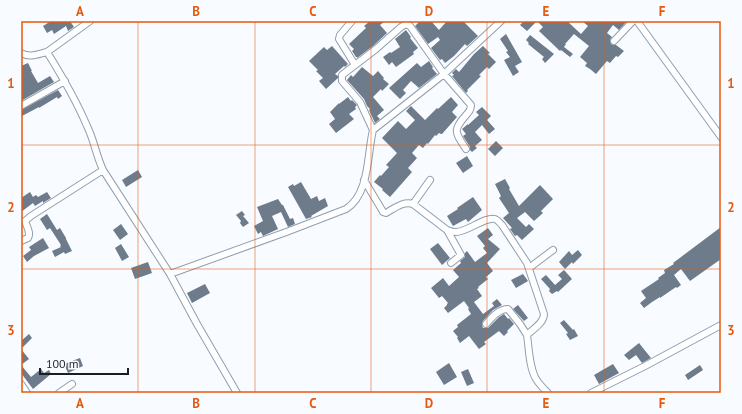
<svg xmlns="http://www.w3.org/2000/svg" width="742" height="414" viewBox="0 0 742 414" font-family="'PT Sans',sans-serif">
	<style>
		.building { fill: #6d7b8b }
		.lines { fill: none; stroke-linecap: round; stroke-linejoin: round }
		.minor-casing { stroke: #8f9faf; stroke-width: 8 }
		.minor { stroke: #fff; stroke-width: 6 }
		.grid { fill: none; stroke: #e8590c; stroke-width: 1; stroke-opacity: 0.55 }
		.neatline { fill: none; stroke: #e8590c; stroke-width: 1.5 }
		.grid-label { font-size: 13px; text-anchor: middle; font-weight: bold; fill: #e8590c }
	</style>
	<rect width="100%" height="100%" fill="#f8fbff"/>
	<path class="building" d="M51,21H70L74,27L68,31L66,26L54,34L52,30L47,33L43,26Z
		M370,21H385L380,25L387,33L373,46L357,58V57H356L352,51L354,49L349,44L366,28L364,26Z
		M420,21H431L439,30L447,21H463L478,36L467,46L465,44L454,56L445,63L442,59L440,60L431,48L440,40L438,37L428,44L415,26Z
		M524,21H567L581,34L588,26L582,21H627L619,30L613,25L607,33L612,37L610,40L611,44L613,45H616L624,51L618,57L616,56L610,63L607,61L596,74L590,69L585,66L587,63L580,57L589,46L574,34L565,44H566L564,47L573,54L570,57L561,50L560,51L539,31L543,27L537,21L527,31L520,25Z
		M406,30L411,37L410,38L418,48L413,52L414,54L396,67L392,62L389,65L383,57L390,52L391,53L400,47L395,39Z
		M506,34L522,62L515,66L519,72L513,76L504,60L510,57L506,52L508,51L500,39Z
		M530,35L554,54L545,63L542,59L544,57L528,44L529,43L526,40Z
		M332,46L348,64L345,67L344,66L335,74L338,76V78L326,89L319,81L323,78L316,71L318,70L309,61L324,47L327,50Z
		M483,46L490,53L488,54L496,62L489,69L487,67L479,75L481,76L467,90L468,91L466,93L452,76L454,75L452,73L456,69L459,72L474,54Z
		M429,61L433,67L432,68L437,74L419,88L411,81L403,90L406,93L400,99L389,88L417,63L421,67Z
		M28,63L32,71H31L38,83L50,76L54,82L21,101V66Z
		M362,67L373,76L378,71L384,78L383,79L389,84L382,91L381,89L373,97L384,110L377,116L380,119L375,123L369,110L370,109L367,106L364,99L347,80L351,75L353,77Z
		M58,90L62,96L58,99L57,97L39,108V107L22,116L21,113V110Z
		M348,97L351,101L352,100L357,105L355,107L356,109L349,114L354,119L336,133L329,124L335,119L330,112L339,103V104Z
		M451,97L458,105L452,112L457,117L442,134H441L439,133L436,136L435,135L428,144L427,143L423,148L419,145L412,153L417,158L408,168L412,172L390,197L382,190L383,189L374,182L380,175L381,176L389,167L386,165L397,153L382,138L398,121L406,129L415,120L406,111L411,106L425,120L437,108L438,109Z
		M482,107L491,116L487,120L495,129L489,134L482,125L475,132L482,140L475,146L477,148L472,152L470,150V147L463,136L466,134L462,129L468,124V125L479,115L476,112Z
		M496,141L503,148L495,156L488,149Z
		M467,156L473,166L463,173L456,163Z
		M138,170L142,177L126,187L122,180Z
		M505,179L510,188L509,189L519,206L540,185L553,199L541,211L543,213L534,221L525,212L517,218L526,227L529,224L534,229L522,240L517,235L515,236L510,229L512,228L503,218L509,213L499,198L501,196L495,184Z
		M301,182L311,199L317,196L319,201L325,198L328,206L311,216L312,217L306,219L288,187L293,184L294,186Z
		M30,192L33,197L36,195L38,197L47,192L51,198L43,203V201L35,206L33,203L21,212V198Z
		M473,197L482,210L468,222L466,219L453,226L447,216L458,209L457,208Z
		M278,199L282,205H283L290,219L293,218L295,224L288,227L281,212L272,216L278,229L263,236L261,232L258,234L254,226L263,221L257,207Z
		M242,211L245,215L243,216L249,223L243,227L240,223L241,221L236,215Z
		M47,214L57,230L60,228L66,238V239L72,251L65,254L64,252L55,257L52,251L61,247L60,246L61,245L50,228L47,230L40,219Z
		M121,224L128,234L120,240L113,230Z
		M721,227V259L690,281L681,269L674,275L681,285L677,288L676,287L660,298V297L652,302L644,308L640,303L646,298L641,291L659,279L658,278L665,273L664,270L674,264L673,263Z
		M488,228L493,235L488,239L500,249L487,263L493,271L486,277L488,279L478,287L479,288L477,289L482,296L474,302L483,314L494,306L492,303L497,299L502,305L493,310L483,321L482,325L483,328H488L499,317L504,314L508,319L509,318L514,324L507,331L508,332L504,336L499,331L484,342L486,344L479,349L469,336L460,343L457,338L458,337L453,331L458,327L457,325L471,314L468,309L469,308L464,301L448,313L444,308L447,305V304L448,303L442,296L439,298L431,288L443,278L449,286L459,277L453,270L461,263L460,261L465,257V253L467,251L475,262L487,253L483,248L485,246L477,236Z
		M43,238L49,248L34,256L27,262L23,256L31,250L29,247Z
		M438,243L450,258L442,265L430,249Z
		M121,244L129,257L122,261L115,248Z
		M578,250L582,255L573,264L572,262L565,269L559,262L569,251L572,255Z
		M148,262L152,273L135,279L131,268Z
		M564,270L572,279L558,292L557,291L552,294L549,291L550,289L541,279L546,275L555,285L562,279L558,275Z
		M523,274L528,281L516,288L511,280Z
		M205,284L210,293L192,303L187,293Z
		M518,305L528,318L524,321L513,309Z
		M564,320L573,330L574,329L578,336L570,340L566,334L568,333L560,323Z
		M29,334L32,338L21,349L29,359L21,365V341Z
		M639,343L651,358L642,363L636,355L629,360L624,355Z
		M80,358L83,366L68,373L64,364Z
		M449,363L457,377L444,385L436,372Z
		M613,364L619,373L599,384L594,375Z
		M21,365L31,377L41,369L44,373L49,370L51,374L33,389L21,373Z
		M700,365L703,370L688,380L685,375Z
		M468,369L474,383L467,386L461,372Z"/>
	<g class="lines">
		<g class="minor-casing">
			<path id="minor" d="M352,21L340,35L339,39L355,65
				M637,21L721,137
				M614,41L633,21
				M47,52L90,21
				M21,53C30,58 38,54 47,52C62,76 76,100 87,126C94,140 96,155 103,170L170,274L197,324L237,393
				M21,106L65,81
				M373,130L360,102L342,81V75L376,49L401,27L406,24L410,26L444,74L471,105C471,109 470,111 467,114C453,130 454,131 466,149
				M364,180L382,210L383,212L386,213C395,208 403,201 413,204L447,230C450,231 453,232 456,232C467,232 486,216 495,219C498,220 500,223 502,225L527,263L544,314C544,323 533,329 527,335C529,348 529,367 536,379C539,384 544,389 548,393
				M413,204L430,180
				M447,230L461,255L451,263
				M21,241L28,238C31,233 27,227 25,221L31,216L103,170
				M529,268L553,250
				M170,274L289,231L346,209C370,194 367,154 373,130L444,74L501,21
				M486,324C492,317 499,309 508,309L520,324L527,335
				M21,384L27,393
				M59,393L72,384
				M591,393L645,366L721,325"/>
		</g>
		<use href="#minor" class="minor"/>
	</g>
	<path class="grid" d="M138,21V393M255,21V393M371,21V393M487,21V393M604,21V393M21,145H721M21,269H721"/>
	<rect width="742" height="414" fill="none" stroke="#f8fbff" stroke-width="44"/>
	<path d="M40 368v6h88v-6" fill="none" stroke="#181e24" stroke-width="2"/>
	<text x="46" y="368" font-size="12" fill="#181e24" stroke="#f8fbff" stroke-width="3" paint-order="stroke">100 m</text>
	<rect x="22" y="22" width="698" height="370" class="neatline"/>
	<g class="grid-label">
		<text x="80" y="16">A</text>
		<text x="196" y="16">B</text>
		<text x="313" y="16">C</text>
		<text x="429" y="16">D</text>
		<text x="546" y="16">E</text>
		<text x="662" y="16">F</text>
		<text x="11" y="88">1</text>
		<text x="731" y="88">1</text>
		<text x="11" y="212">2</text>
		<text x="731" y="212">2</text>
		<text x="11" y="335">3</text>
		<text x="731" y="335">3</text>
		<text x="80" y="408">A</text>
		<text x="196" y="408">B</text>
		<text x="313" y="408">C</text>
		<text x="429" y="408">D</text>
		<text x="546" y="408">E</text>
		<text x="662" y="408">F</text>
	</g>
</svg>
